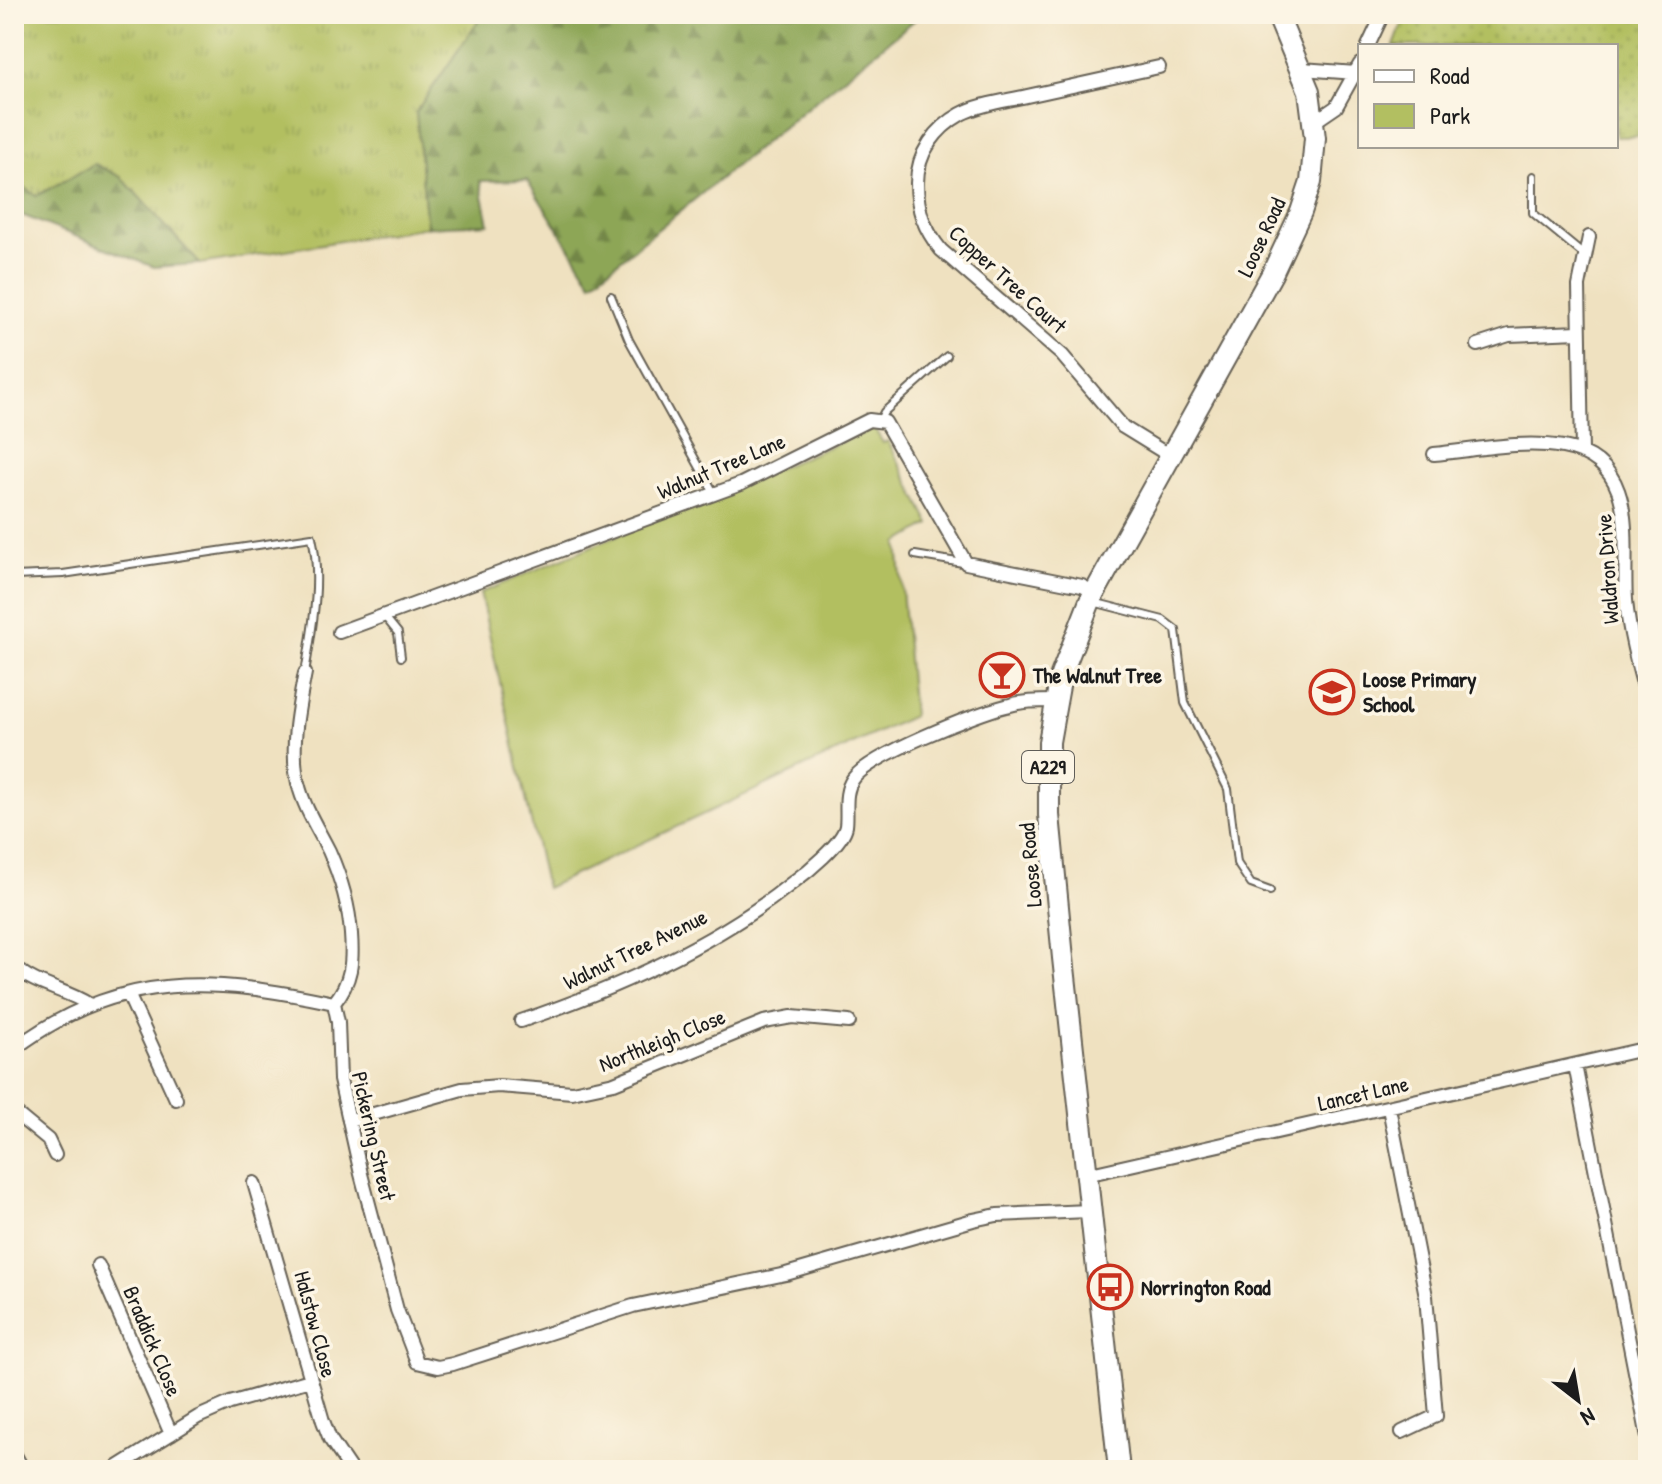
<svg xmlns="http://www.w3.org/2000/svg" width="1662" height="1484" viewBox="0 0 1662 1484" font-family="'Patrick Hand',sans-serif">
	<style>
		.grass { fill: url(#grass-tufts); stroke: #676e3e; stroke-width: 2 }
		.forest { fill: url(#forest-firs); stroke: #54613a; stroke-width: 2 }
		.park { fill: #b2bf61; stroke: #676e3e; stroke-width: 2 }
		.garden { fill: url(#garden-dots); stroke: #676e3e; stroke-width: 2 }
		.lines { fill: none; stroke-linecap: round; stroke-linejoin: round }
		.service-casing { stroke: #666155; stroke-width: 10 }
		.minor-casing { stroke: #666155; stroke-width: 16 }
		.trunk-casing { stroke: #666155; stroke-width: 24 }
		.service { stroke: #fff; stroke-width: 6 }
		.minor { stroke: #fff; stroke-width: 12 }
		.trunk { stroke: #fff; stroke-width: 20 }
		.labels { text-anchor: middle; stroke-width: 7; stroke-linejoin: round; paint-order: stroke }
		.shield { fill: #fcf5e5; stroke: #5f5d58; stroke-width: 2 }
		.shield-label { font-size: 20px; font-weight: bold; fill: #1c1c1c }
		.street-label { font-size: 22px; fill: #1c1c1c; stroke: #fcf5e5 }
		.poi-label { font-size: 22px; font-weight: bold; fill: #1c1c1c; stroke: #fcf5e5; text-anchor: start }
	</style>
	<defs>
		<pattern id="grass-tufts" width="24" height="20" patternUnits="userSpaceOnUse" patternTransform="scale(2)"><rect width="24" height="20" fill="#b2bf61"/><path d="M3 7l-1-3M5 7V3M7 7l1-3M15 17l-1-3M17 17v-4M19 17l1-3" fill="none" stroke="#98a454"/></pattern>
		<pattern id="forest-firs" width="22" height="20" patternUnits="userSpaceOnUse" patternTransform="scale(2)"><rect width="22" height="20" fill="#8da657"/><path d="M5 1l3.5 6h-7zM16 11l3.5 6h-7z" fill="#728647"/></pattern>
		<pattern id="garden-dots" width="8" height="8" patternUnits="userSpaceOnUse" patternTransform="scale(2)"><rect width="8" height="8" fill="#b2bf61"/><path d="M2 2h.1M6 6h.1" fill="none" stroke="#98a454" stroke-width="1.8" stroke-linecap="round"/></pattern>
	</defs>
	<rect width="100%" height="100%" fill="#fcf5e5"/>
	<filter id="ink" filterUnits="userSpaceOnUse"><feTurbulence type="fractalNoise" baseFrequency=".0125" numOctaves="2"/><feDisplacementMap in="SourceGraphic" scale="16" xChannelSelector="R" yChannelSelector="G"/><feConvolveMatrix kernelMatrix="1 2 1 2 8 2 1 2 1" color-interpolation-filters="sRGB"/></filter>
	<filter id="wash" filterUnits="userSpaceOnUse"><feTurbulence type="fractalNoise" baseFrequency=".006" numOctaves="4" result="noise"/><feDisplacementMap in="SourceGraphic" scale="32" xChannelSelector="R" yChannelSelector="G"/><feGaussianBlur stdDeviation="1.8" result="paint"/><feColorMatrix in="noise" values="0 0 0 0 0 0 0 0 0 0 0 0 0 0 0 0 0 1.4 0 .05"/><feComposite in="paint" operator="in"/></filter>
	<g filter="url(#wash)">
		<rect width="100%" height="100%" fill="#efe1c0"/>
		<path class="grass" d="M14,14H483L416,112L427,227L200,264L121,177L36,196L14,179Z"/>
		<path class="forest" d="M483,14H922L592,283L527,180L480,181L489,224L427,227L416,112Z
			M95,164L121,177L200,264L154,267L14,212V179L36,196Z"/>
		<path class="park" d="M874,428L883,443L888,441L930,524L898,543L913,716L546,888L480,593Z"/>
		<path class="garden" d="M1406,14H1648V136L1616,137V46H1394Z"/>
	</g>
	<g filter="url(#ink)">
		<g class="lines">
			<g class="service-casing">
				<path id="service" d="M1533,176V213L1584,255
					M611,296L629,340L714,493
					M880,420L884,412L947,356
					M915,555L963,563
					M14,576L63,574L312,537C322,581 312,629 305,673
					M1093,602L1163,620L1176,630L1185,703L1228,789L1237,863L1251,884L1270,891
					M385,617L398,633L401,657"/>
			</g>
			<g class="minor-casing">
				<path id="minor" d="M1368,46L1383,14
					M1159,67C1115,77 1071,86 1027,96C1006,101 980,104 961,114C936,128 917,153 917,183C917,210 924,229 941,250L1062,355L1123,427L1170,456
					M1302,69L1356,73
					M1314,122L1336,107L1360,64
					M1478,345L1509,335L1578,332
					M1582,453L1579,286L1589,237
					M1434,454C1476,450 1521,440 1563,447C1642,461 1622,544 1626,600C1629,635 1639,669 1648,702
					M339,632L741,484L869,420L885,422L966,563L1082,586L1094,592
					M305,673C298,709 290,747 298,783C304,808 318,829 329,851C341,878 349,905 351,934C353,961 352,981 334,1003L338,1022L340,1080L361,1174L397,1310L417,1362L438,1367L453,1364L633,1306L786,1274L973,1220L997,1215L1089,1211
					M14,966C34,986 66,989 90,1005
					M129,996L176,1099
					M521,1021C615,989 714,946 792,883C806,873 843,843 846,826C848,811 843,793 853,779C870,755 975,714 1006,706C1022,701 1038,701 1055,701
					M14,1049C119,970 213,977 334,1003
					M1575,1065L1648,1438
					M1389,1108L1426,1296L1436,1416L1402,1432
					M14,1112L48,1140L55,1155
					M349,1121L462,1089L499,1086L572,1092L614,1083L764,1022L792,1017L849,1022
					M1086,1175L1648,1048
					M254,1183L323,1421L330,1439L351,1470
					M98,1265L171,1434
					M14,1453L23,1470
					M113,1470L198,1417L230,1403L310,1380"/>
			</g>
			<g class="trunk-casing">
				<path id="trunk" d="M1119,1470L1063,958L1049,815V742L1061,675L1090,601L1272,274L1301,212L1311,182L1315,138L1309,91L1277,14"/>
			</g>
			<use href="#service" class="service"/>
			<use href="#minor" class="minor"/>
			<use href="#trunk" class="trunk"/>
		</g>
	</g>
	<defs>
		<g id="bar-ring" transform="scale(2.3)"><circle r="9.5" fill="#fcf5e5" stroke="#c8321e" stroke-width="1.5"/><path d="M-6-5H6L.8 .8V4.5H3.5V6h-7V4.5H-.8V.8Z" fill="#c8321e"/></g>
		<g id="school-ring" transform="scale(2.3)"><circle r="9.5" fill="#fcf5e5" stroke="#c8321e" stroke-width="1.5"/><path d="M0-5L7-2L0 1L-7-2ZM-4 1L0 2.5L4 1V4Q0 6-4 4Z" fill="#c8321e"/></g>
		<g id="bus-ring" transform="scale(2.3)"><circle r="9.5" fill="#fcf5e5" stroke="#c8321e" stroke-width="1.5"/><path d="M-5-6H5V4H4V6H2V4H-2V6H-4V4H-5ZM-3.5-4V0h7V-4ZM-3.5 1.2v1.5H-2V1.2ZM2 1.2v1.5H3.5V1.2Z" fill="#c8321e"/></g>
	</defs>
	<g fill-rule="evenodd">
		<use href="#bar-ring" x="1002" y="675"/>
		<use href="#school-ring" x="1332" y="692"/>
		<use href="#bus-ring" x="1110" y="1287"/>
	</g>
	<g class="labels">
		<rect class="shield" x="1022" y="751" width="52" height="32" rx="6"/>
		<g class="shield-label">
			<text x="1048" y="774">A229</text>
		</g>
		<g class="street-label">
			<text transform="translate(1261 237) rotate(-65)" y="8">Loose Road</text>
			<text transform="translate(1008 279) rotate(42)" y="8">Copper Tree Court</text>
			<text transform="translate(721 466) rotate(-23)" y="8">Walnut Tree Lane</text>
			<text transform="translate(1607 569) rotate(-94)" y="8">Waldron Drive</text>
			<text transform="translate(1030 865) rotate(-95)" y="8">Loose Road</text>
			<text transform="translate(635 949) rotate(-26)" y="8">Walnut Tree Avenue</text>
			<text transform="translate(662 1040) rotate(-22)" y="8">Northleigh Close</text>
			<text transform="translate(1363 1093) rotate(-13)" y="8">Lancet Lane</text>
			<text transform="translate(374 1136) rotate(77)" y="8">Pickering Street</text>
			<text transform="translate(316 1324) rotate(75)" y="8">Halstow Close</text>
			<text transform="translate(153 1341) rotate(67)" y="8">Braddick Close</text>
		</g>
		<g class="poi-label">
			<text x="1033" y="683">The Walnut Tree</text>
			<text x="1363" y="687">Loose Primary<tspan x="1363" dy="25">School</tspan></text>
			<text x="1141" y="1295">Norrington Road</text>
		</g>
	</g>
	<rect width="1662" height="1484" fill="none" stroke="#fcf5e5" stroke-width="48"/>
	<rect x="1358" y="44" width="260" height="104" fill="#fcf5e5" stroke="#a29e95" stroke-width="2"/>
	<rect x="1374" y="70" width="40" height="12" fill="#ffffff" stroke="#a29e95" stroke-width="2"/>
	<text x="1430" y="84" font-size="24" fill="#1c1c1c">Road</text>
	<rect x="1374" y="104" width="40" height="24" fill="#b2bf61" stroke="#a29e95" stroke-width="2"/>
	<text x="1430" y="124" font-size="24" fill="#1c1c1c">Park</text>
	<g transform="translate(1578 1400) rotate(149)" stroke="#fcf5e5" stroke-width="6" paint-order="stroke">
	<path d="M0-6L14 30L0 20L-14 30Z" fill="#1c1c1c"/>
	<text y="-12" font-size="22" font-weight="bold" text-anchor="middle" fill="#1c1c1c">N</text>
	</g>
</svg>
